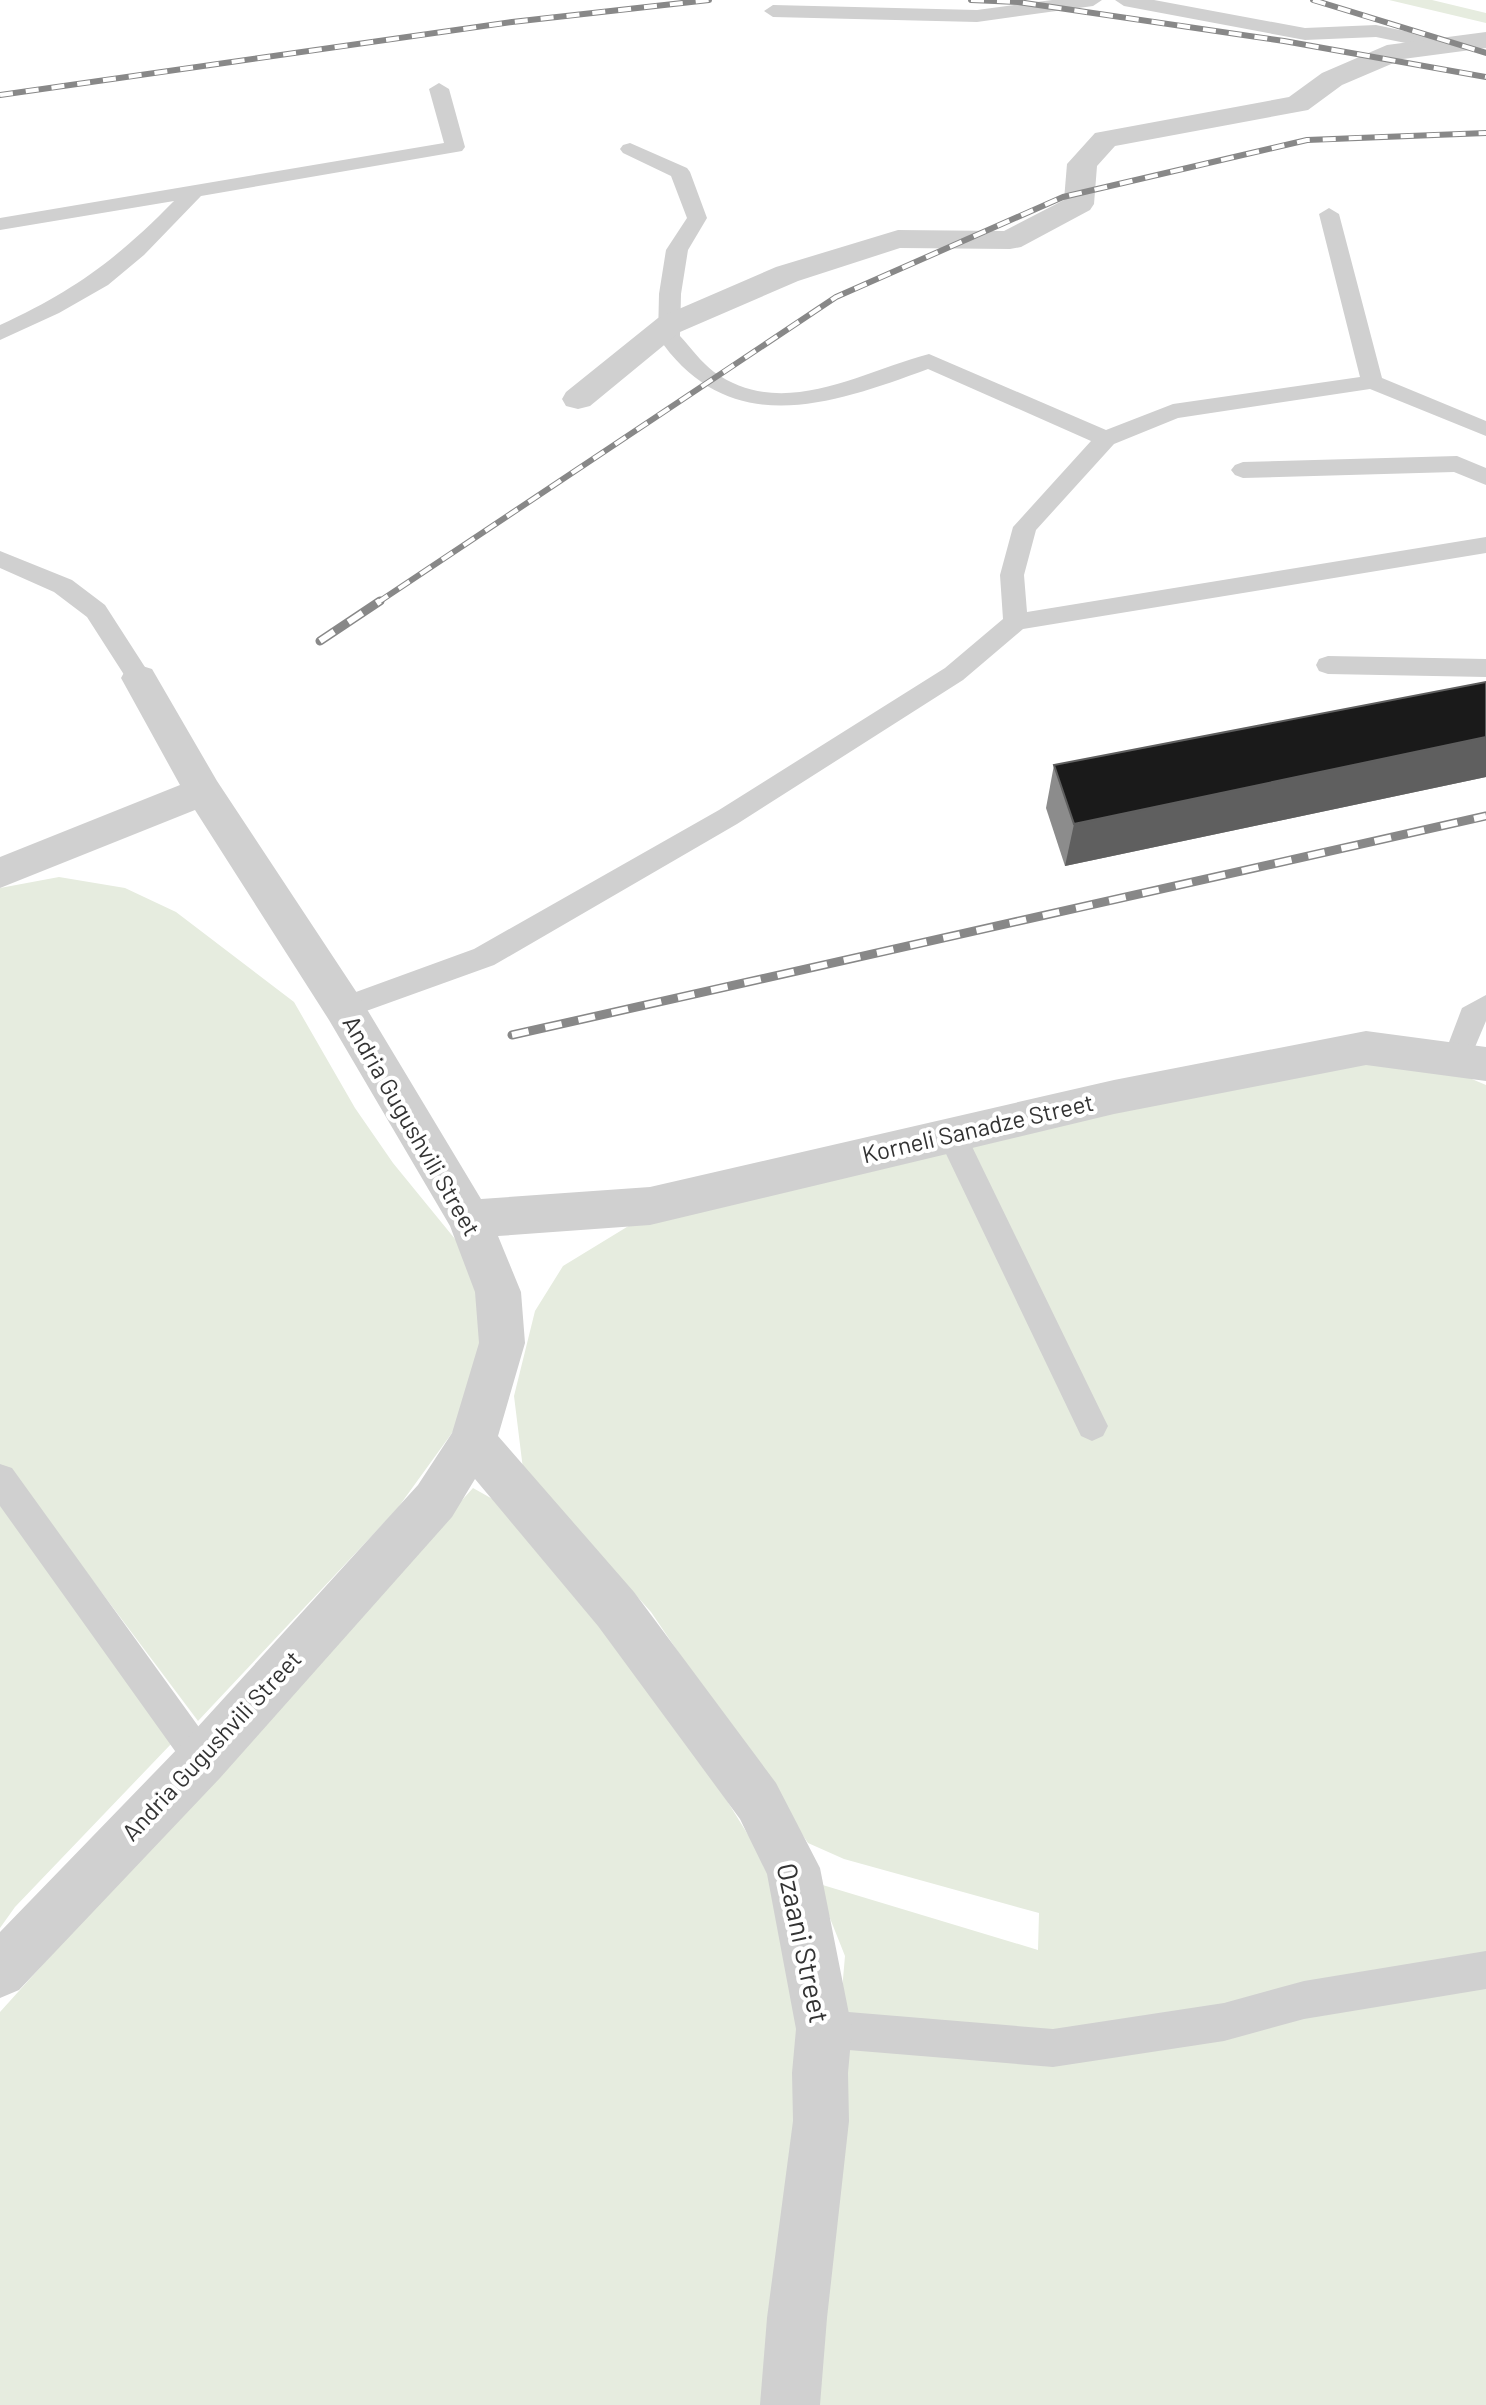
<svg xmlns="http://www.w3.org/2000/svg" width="1486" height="2405" viewBox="0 0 1486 2405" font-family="Barlow,sans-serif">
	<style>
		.green { fill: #e6ecdf }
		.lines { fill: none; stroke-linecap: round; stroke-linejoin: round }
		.lane { fill: #d0d0d0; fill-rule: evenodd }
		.street { fill: #d0d0d0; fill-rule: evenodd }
		.rail-far1-casing { stroke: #888; stroke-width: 6 }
		.rail-casing { stroke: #888; stroke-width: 9 }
		.rail-far1 { stroke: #fff; stroke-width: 4; stroke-dasharray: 13; stroke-linecap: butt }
		.rail { stroke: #fff; stroke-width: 6; stroke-dasharray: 17; stroke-linecap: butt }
		.wall { fill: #8c8c8c }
		.shaded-wall { fill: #5f5f5f }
		.building { fill: #1a1a1a; stroke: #5f5f5f; stroke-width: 2 }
		.labels { text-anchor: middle; stroke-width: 8; stroke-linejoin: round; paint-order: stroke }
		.street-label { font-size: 24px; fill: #333; stroke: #fff }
		.near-street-label { font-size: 28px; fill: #333; stroke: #fff }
	</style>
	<rect width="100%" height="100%" fill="#fff"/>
	<path class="green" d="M1389,0H1432L1486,13V23Z
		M59,877L125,888L176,912L294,1002L355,1108L393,1163L464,1250L481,1297L482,1365L457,1426L397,1509L198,1721L18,1481L0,1494V888Z
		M1367,1059L1441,1066L1486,1085V2405H806L845,1956L816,1883L1038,1950L1039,1913L844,1859L808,1843L651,1612L523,1469L514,1396L535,1311L563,1266L640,1219L1125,1104Z
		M473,1488L505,1506L692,1744L763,1859L804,1946L806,2106L774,2405H0V2012Z
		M0,1504L172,1743L15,1907L0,1928Z"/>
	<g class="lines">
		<path class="lane" d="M1052,0H1102L1093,6L977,22L773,17L764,11L773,5L977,10Z
			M1115,0H1154L1305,28L1376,25L1452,41L1455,45L1445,51L1376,37L1305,40L1124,6Z
			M439,83L449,89L465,147L462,151L201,196L144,255L108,285L59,313L0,340V325C74,291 117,259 174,201L0,230V218L444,143L429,89Z
			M630,143L687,168L690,172L707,218L688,250L681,294L680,336C691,348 701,362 714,372C783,421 860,372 929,354L1106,430L1173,404L1360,377L1319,214L1329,208L1339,214L1382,378L1486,421V436L1370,389L1178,418L1114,444L1036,530L1024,575L1027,612L1486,537V553L1023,629L963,680L737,824L494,965L344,1019L334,1016L330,1008L334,1000L474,949L719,810L945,668L1003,619L1000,575L1013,527L1091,441L928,369C830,405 729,441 658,337L659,294L666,250L687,218L671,176L623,153L620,149L623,145Z
			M1457,456L1486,468V485L1454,472L1243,478L1235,475L1231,470L1235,465L1243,462Z
			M0,551L72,580L105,605L152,678L148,684L139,687L130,684L87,617L54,592L0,568Z
			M1328,656L1486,659V677L1328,674L1319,671L1316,665L1319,659Z
			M1486,995V1021L1467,1066L1457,1070L1447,1066L1443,1058L1462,1008Z
			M952,1123L962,1126L1103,1416L1108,1426L1103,1436L1092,1441L1081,1436L937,1135L942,1126Z
			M0,1464L12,1468L214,1748L220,1760L214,1772L202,1778L190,1772L0,1506Z
			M1486,1951V1989L1304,2019L1224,2041L1053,2067L824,2048L811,2042L805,2029L811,2016L824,2010L1053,2029L1224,2003L1304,1981Z"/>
		<path class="street" d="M1486,32V48L1403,59L1342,85L1308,110L1115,146L1097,166L1094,204L1090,210L1021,247L1010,249L900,248L798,281L680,332L590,406L578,409L566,406L562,399L566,392L658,318L776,267L898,230L1004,231L1064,200L1067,164L1095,133L1289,97L1322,73L1387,45Z
			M139,665L152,669L217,781L359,996L481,1199L650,1187L1114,1080L1366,1031L1486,1047V1081L1366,1065L1114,1114L650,1225L498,1236L521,1292L525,1343L498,1436L634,1592L776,1783L820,1868L852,2029L848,2073L849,2121L827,2318L820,2405H760L767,2318L793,2121L792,2073L796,2029L767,1874L740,1819L598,1626L475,1479L452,1517L220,1778L19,1990L0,1998V1932L184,1742L418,1485L452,1433L479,1343L475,1292L450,1226L329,1020L195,810L0,888V857L180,785L121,678L126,669Z"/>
		<g class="rail-far1-casing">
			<path id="rail-far1" d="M971,0L1018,2L1284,41L1486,77
				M1313,0L1486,53
				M0,95L512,22L709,0
				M377,603L836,297L1063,197L1307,140L1486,133"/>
		</g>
		<g class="rail-casing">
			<path id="rail" d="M320,641L380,601
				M512,1035L1486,816"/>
		</g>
		<use href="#rail-far1" class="rail-far1"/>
		<use href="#rail" class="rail"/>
	</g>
	<path class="wall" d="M1486,682V777L1065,866L1046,808L1054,765Z"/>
	<path class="shaded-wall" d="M1486,737V777L1065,866L1074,824Z"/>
	<path class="building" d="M1486,682V737L1074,824L1054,765Z"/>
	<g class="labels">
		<g class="street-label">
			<text transform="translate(411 1126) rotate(60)" y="8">Andria Gugushvili Street</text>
			<text transform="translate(978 1129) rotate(-13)" y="8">Korneli Sanadze Street</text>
			<text transform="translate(212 1746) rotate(-47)" y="8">Andria Gugushvili Street</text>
		</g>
		<g class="near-street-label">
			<text transform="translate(803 1943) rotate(78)" y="10">Ozaani Street</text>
		</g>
	</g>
</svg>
